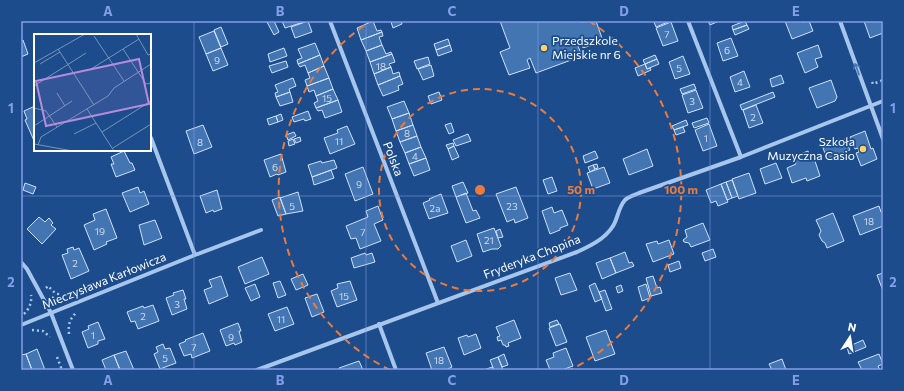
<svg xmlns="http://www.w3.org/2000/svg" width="904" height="391" viewBox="0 0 904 391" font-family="Commissioner,sans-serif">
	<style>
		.building { fill: #4475b3; stroke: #cde1f9 }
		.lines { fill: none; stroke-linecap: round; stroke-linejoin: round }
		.path { stroke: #a7c6ed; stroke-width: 2.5; stroke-dasharray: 2 3; stroke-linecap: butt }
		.street { stroke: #a7c6ed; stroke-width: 4 }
		.oneway { stroke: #4d77ad }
		.grid { fill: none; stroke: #839eea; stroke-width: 1; stroke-opacity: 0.55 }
		.ring { fill: none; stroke: #ed7a3d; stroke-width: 2; stroke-dasharray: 7 5 }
		.poi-dot { fill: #fdd265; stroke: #1c4c8b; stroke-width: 1.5 }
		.labels { text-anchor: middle; stroke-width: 3.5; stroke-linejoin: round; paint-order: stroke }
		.number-label { font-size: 10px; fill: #d0dcec }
		.poi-label { font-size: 12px; fill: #fff; stroke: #1c4c8b; text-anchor: start }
		.street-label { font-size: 12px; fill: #fff; stroke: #1c4c8b }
		.inset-road { fill: none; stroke: #7794b9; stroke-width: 1 }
		.view { fill: #b68bdc; fill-opacity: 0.15; stroke: #b68bdc; stroke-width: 2 }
		.inset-edge { fill: none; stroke: #fff; stroke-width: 2 }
		.centre { fill: #ed7a3d; stroke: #1c4c8b; stroke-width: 2 }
		.ring-label { font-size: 12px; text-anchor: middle; font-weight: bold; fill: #ed7a3d; stroke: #1c4c8b; stroke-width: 3.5; stroke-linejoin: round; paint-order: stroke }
		.neatline { fill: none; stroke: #839eea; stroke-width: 1.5 }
		.grid-label { font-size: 13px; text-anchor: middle; font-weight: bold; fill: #839eea }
	</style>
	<rect width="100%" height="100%" fill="#1c4c8b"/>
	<path class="building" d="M271,21H274L279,32L274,35L267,22Z
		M282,21H307L285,28Z
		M308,21L312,32L295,38L291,27Z
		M373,21L377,31L381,30L382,32L361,40L357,28Z
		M393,21H401L402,24L393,28L391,22Z
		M500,21H580V22L596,21L603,41L583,48L580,40L576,41L582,56L536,73L530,58L527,60L530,68L509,75L500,52L510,48Z
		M655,21H668V22L656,27L654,22Z
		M708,21H719L710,25Z
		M745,21L747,25L733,30L732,26Z
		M785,21H801L802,22L809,21L813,31L792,39Z
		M864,21H883V33L870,38Z
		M671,22L678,41L663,46L656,28Z
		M747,25L749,29L735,35L733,30Z
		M221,27L228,44L221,47L214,30Z
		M214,31L221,48L206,54L199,37Z
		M382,32L383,36L379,37L382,45L366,51L361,40Z
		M731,38L738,56L723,61L717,43Z
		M448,39L450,45L436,50L434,44Z
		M23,40L28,54L21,57V41Z
		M315,43L320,55L298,64L297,60L302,58L298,49Z
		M382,45L386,54L391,52L392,54L370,62L366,51Z
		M450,45L452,51L438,56L436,50Z
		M818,45L822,57L815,59L818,67L805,73L797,53Z
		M221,48L228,65L213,71L206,54Z
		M284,48L287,56L270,62L268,54Z
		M392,54L395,62L389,64L391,67L374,74L370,62Z
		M320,55L324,66L308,73L305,65L300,67L298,64Z
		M655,55L657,59L645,64L643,60Z
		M683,56L690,74L675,79L669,62Z
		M428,57L430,64L417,69L414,61Z
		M657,59L659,64L647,69L645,64Z
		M286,61L288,67L272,73L269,66Z
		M645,64L647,69L650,68L651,70L638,76L635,68Z
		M431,65L434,76L423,80L418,69Z
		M324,66L329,78L307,86L305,80L310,78L308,73Z
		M391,67L393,74L399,72L400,76L378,85L374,74Z
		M744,71L750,87L735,92L730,77Z
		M781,75L784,83L772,87L770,79Z
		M400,76L403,84L398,86L399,90L383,96L378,85Z
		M293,78L296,86L289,89L290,92L276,97L275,93L278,92L275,85Z
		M329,78L333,89L316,96L314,90L309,92L307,86Z
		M831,80L837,97L835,101L817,108L809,88Z
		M694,84L696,89L682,94L680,89Z
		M333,89L338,100L316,108L314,103L318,101L316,96Z
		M696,90L703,108L688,113L682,95Z
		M290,92L293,102L280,106L276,97Z
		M439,92L442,100L431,104L428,96Z
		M773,92L775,97L742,110L740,105Z
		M338,100L342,112L325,118L322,110L318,111L316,108Z
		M404,101L409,113L392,119L387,107Z
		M756,105L763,123L749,128L743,110Z
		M35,106V143L25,120L27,119L24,111Z
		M308,111L311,119L305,121L304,119L294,122L292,117Z
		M409,113L413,125L396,131L392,119Z
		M281,114L283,120L278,122L276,116Z
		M276,116L278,122L269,125L267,119Z
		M707,118L709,123L694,128L692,123Z
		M686,120L688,125L674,130L672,126Z
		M451,123L454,132L449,134L445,125Z
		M709,124L717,146L703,151L695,130Z
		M203,125L212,147L194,154L186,131Z
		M413,125L417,136L400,142L396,131Z
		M347,126L355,144L330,154L324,138L338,133L337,130Z
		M683,127L685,132L676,135L674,130Z
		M865,131L871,149L873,148L877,159L861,166L856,153L859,152L858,148L855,149L850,137Z
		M294,132L296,136L288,140L286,135Z
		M468,134L471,141L456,146L453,140Z
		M417,136L421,147L405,153L400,142Z
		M300,137L301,141L296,143L294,139Z
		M293,139L295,144L289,146L288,141Z
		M839,139L840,141L845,139L850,150L827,159L822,145Z
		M453,143L454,146L448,149L446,145Z
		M454,146L459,157L452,160L448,149Z
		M421,147L426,158L409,164L405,153Z
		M647,149L653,166L629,175L623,159Z
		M124,151L130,163H132L135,170L116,177L111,164H114L111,157Z
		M595,151L598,158L585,163L583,156Z
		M808,151L811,159L814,158L820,176L807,181L806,178L792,183L787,168L796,164L793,157Z
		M281,154L286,172L278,175L277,174L270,177L264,160Z
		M426,158L430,170L414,176L409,164Z
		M334,160L337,168L312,177L308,165L321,161L322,163Z
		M776,163L782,178L765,184L760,169Z
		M597,164L598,168L595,169L593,165Z
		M593,165L595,169L590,172L588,167Z
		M363,167L373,194L355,201L345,174Z
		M604,167L610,183L593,189L587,173Z
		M331,170L334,178L314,185L312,177Z
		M749,173L756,193L739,199L732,179Z
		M552,177L557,191L548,194L543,180Z
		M732,180L738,196L732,198L726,182Z
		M463,182L468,193L456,197L452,186Z
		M726,182L732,198L727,200L721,184Z
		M25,183L36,187L33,194L23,190Z
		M721,184L728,202L718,206L716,201L711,203L706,190Z
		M138,187L140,193L144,191L149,204L130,212L122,193Z
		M516,187L528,218L515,223L514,219L507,222L496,194Z
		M217,190L222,209L214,212L213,210L206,213L200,196Z
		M298,192L303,211L286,214L280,198Z
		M466,193L473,211L476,210L480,218L466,223L456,197Z
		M441,194L448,213L429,219L423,203L430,200L429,199Z
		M280,197L286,214L278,216L272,200Z
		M378,206L383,220L374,224L381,241L360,249L356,238L351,239L346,226L368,217L366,211Z
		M879,206L881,212H883V226L860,235L853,216Z
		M552,207L554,213L562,210L568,225L560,228V230L550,234L542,211Z
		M106,209L117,238L106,242L107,244L94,250L84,225L95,220L93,214Z
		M833,213L844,241L827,248L825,243L822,241L819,235L821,231L816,220Z
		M39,217L45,222L49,218L53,223L51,225L56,229L42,244L27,229Z
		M155,220L162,238L144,245L139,225Z
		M703,223L710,240L691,247L689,243L684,242L683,240L687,237L685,230Z
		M494,228L501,246L498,249H492L483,252L477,234Z
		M500,229L503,237L498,238L496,231Z
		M466,240L472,256L457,262L451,246Z
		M669,240L674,254L653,262L646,244L657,241L658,244Z
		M73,247L74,250L79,248L89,271L71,279L62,255L68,253L67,249Z
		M713,249L716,257L705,261L702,253Z
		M625,252L629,263L632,262L634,266L616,273L610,258Z
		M365,253L366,255L372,253L375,262L354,268L351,258Z
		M262,257L269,274L245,284L238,267Z
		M610,258L616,273L602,279L596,263Z
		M679,261L681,268L670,272L668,265Z
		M570,273L577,290L561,295L555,278Z
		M883,273V291L877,275Z
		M303,274L308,285L296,290L291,279Z
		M221,276L228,296L209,304L204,290L212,287L209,280Z
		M653,276L657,288L660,287L662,293L651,296L646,278Z
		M280,281L286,295L278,298L273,283Z
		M350,281L357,300L337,307L331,291L338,288L337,284Z
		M595,283L602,299L595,302L589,286Z
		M255,284L260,297L251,301L245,288Z
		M646,284L650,298L642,301L638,287Z
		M621,285L623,291L618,293L616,287Z
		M183,290L186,299H184L187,309L172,315L166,298L174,295L173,293Z
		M605,290L612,309L606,311L599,292Z
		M317,294L324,312L312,317L305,298Z
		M153,305L159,321L138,329L135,321L131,322L127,312L143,306L144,308Z
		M287,307L294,324L275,331L268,314Z
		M514,320L521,338L508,343L509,346L506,347L505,345H503L501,340L498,341L497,337L500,336L496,327Z
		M557,320L559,324L550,327L549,323Z
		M98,322L105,339L98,341V344L88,348L82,332L89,329L88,326Z
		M238,323L241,331H239L242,342L235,345L234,343L226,346L220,330Z
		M560,324L567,342L556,346L549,328Z
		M606,330L615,354L595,361L586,337Z
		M203,333L210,351L192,358L191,354L184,356L179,344L186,341L185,340Z
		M476,334L481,348L464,355L458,338L467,335L468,337Z
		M863,340L866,347L854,352L852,345Z
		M163,344L165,349L170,348L176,363L160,369L154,354L158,352L156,347Z
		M852,345L854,352L849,354L847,347Z
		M444,347L452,367L446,370H432L426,353Z
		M566,348L573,366L562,370H550L546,360L554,357L553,353Z
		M37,349L45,370H32L26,354Z
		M126,351L134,370H120L114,355Z
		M26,354L32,370H21V355Z
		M504,354L508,365L502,367L498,357Z
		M879,354L883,364L878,366L880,370H862L858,362Z
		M114,355L120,370H106L102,360Z
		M498,357L502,367L503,370H494L490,360Z
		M782,359L786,370H772L769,364Z
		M359,361L363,370H340L339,368Z
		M492,367L494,370H484Z"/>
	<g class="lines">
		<path class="path" d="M872,82L873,84L883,80
			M46,288L48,286L55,293L67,297
			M24,314C29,309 32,303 31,295
			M32,330L43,331L50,337
			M69,334C68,324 70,318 77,312
			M57,357L62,370"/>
		<path class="street" d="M330,21L438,303
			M688,21L741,157
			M840,21L883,139
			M151,138L195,255
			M21,262L27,269L51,313L73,370
			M379,324L396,370
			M21,325L195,255L261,230
			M257,370L577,252C590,246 605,239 613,226C618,218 618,208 625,200C628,197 635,195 639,193L741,157L883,101"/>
	</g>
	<defs><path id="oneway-shaft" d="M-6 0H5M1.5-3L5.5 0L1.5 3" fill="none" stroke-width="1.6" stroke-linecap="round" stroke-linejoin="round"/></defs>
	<use class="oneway" href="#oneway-shaft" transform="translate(857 69) rotate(-110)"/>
	<path class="grid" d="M194,21V370M366,21V370M538,21V370M710,21V370M21,196H883"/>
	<g class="ring">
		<circle cx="480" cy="190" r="101"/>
		<path d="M390 370A201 201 0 0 1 371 21M589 21A201 201 0 0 1 570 370"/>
	</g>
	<g class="poi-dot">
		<circle cx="544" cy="48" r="4"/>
		<circle cx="863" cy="149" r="4"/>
	</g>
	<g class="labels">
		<g class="number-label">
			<text x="667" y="38">7</text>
			<text x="727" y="54">6</text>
			<text x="217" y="64">9</text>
			<text x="381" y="70">18</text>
			<text x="679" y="72">5</text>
			<text x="740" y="86">4</text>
			<text x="327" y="102">15</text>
			<text x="692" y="105">3</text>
			<text x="753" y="121">2</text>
			<text x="407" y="137">8</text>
			<text x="706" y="142">1</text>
			<text x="339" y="145">11</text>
			<text x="200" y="146">8</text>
			<text x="415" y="160">4</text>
			<text x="275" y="171">6</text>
			<text x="359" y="188">9</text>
			<text x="292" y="210">5</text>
			<text x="512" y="210">23</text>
			<text x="435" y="212">2a</text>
			<text x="869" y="225">18</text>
			<text x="100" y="235">19</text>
			<text x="363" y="236">7</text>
			<text x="489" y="244">21</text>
			<text x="75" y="267">2</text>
			<text x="344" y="300">15</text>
			<text x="177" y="308">3</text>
			<text x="143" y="320">2</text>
			<text x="281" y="323">11</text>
			<text x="93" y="339">1</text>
			<text x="231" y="341">9</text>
			<text x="194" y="351">7</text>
			<text x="165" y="362">5</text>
			<text x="439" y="364">18</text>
		</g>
		<g class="poi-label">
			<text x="552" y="45">Przedszkole<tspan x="552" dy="14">Miejskie nr 6</tspan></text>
			<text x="855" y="146" text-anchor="end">Szkoła<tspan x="855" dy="14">Muzyczna Casio</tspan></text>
		</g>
		<g class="street-label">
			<text transform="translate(393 159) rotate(69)" y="4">Polska</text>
			<text transform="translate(532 257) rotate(-21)" y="4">Fryderyka Chopina</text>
			<text transform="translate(104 281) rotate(-22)" y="4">Mieczysława Karłowicza</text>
		</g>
	</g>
	<g transform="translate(34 34)">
		<rect width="117" height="117" fill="#1c4c8b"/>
		<path class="inset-road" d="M102,0L114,21L117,20M60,2L90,47M24,15L60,71M89,15L112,50L117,49M0,29L51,0M6,30L26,18M57,35L105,5M0,52L52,19M23,59L31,72M0,74L12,77L23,93M53,75L80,117M0,92L38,67M68,98L117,67M40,100L62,89M0,110L39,117M4,111L7,103L74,62L80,54L117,30M79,114L117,90"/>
		<path class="view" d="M105,25L115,70L12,92L2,47Z"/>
		<rect width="117" height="117" class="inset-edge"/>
	</g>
	<circle cx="480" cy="190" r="6" class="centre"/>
	<g class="ring-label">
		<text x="581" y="194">50 m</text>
		<text x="681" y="194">100 m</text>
	</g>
	<rect width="904" height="391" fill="none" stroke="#1c4c8b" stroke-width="44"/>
	<g transform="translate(850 337) rotate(12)" stroke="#1c4c8b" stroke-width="3" paint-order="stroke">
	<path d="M0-3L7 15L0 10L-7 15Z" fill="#ffffff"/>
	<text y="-6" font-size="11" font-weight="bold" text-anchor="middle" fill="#ffffff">N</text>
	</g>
	<rect x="22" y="22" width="860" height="347" class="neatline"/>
	<g class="grid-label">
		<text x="108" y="16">A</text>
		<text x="280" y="16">B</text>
		<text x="452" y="16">C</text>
		<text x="624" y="16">D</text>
		<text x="796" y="16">E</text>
		<text x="11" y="113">1</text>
		<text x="893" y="113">1</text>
		<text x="11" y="287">2</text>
		<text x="893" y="287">2</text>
		<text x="108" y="385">A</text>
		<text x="280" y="385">B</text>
		<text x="452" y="385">C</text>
		<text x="624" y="385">D</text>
		<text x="796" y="385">E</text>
	</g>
</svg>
